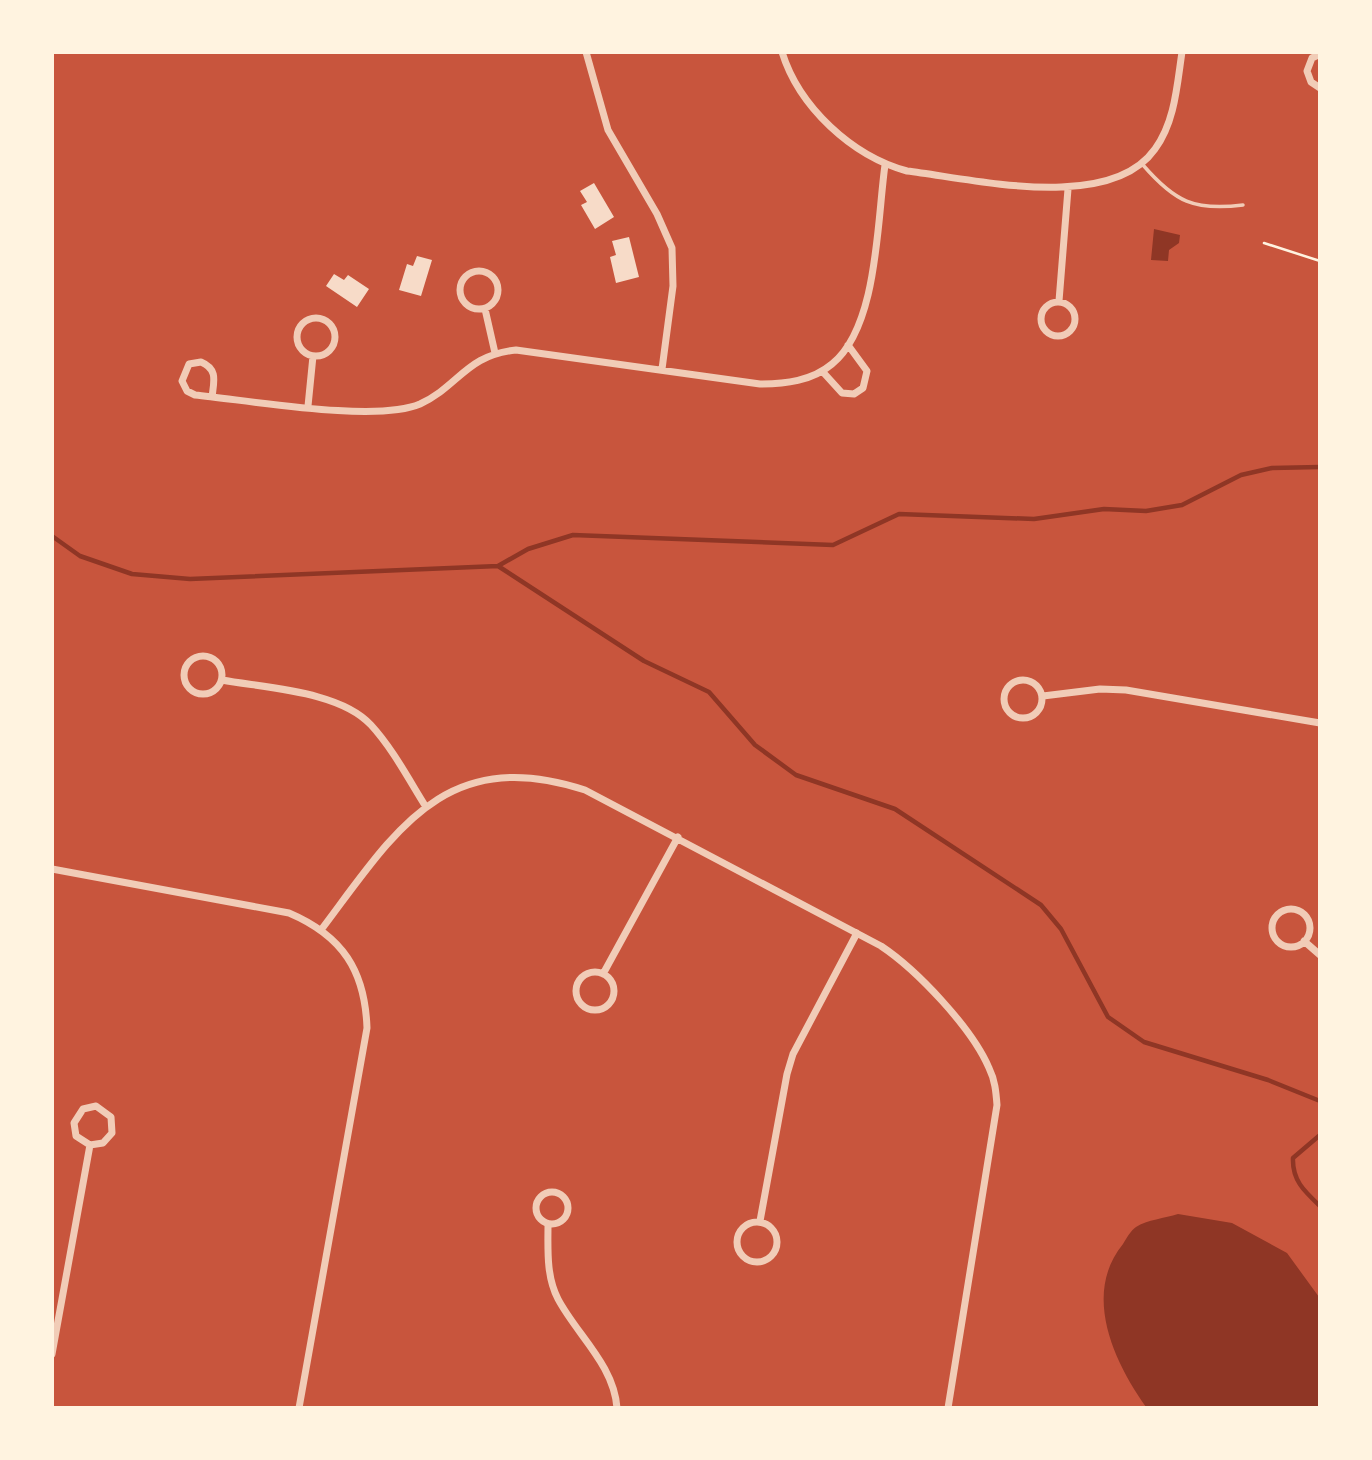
<svg xmlns="http://www.w3.org/2000/svg" width="1372" height="1460" viewBox="0 0 1372 1460" font-family="Mulish,sans-serif">
	<style>
		.water { fill: #8f3625 }
		.lines { fill: none; stroke-linecap: round; stroke-linejoin: round }
		.stream { stroke: #8f3625; stroke-width: 4.5 }
		.building { fill: #f7dbc8 }
		.path { stroke: #fff3e0; stroke-width: 2.5 }
		.service { stroke: #f1ccb7; stroke-width: 3.5 }
		.minor { stroke: #f1ccb7; stroke-width: 7 }
	</style>
	<rect width="100%" height="100%" fill="#c8553d"/>
	<path class="water" d="M1154,229L1180,235L1179,243L1169,250L1168,261L1151,260Z
		M1178,1214L1232,1223L1287,1253L1319,1297V1407H1146C1114,1362 1082,1294 1123,1244C1126,1239 1131,1230 1136,1227C1147,1220 1165,1218 1178,1214Z"/>
	<g class="lines">
		<path class="stream" d="M52,536L80,556L132,574L190,579L498,566L528,549L573,535L833,545L899,514L1034,519L1104,509L1146,511L1182,505L1241,475L1272,468L1320,467
			M498,566L644,661L709,692L755,745L796,775L895,809L1041,905L1061,929L1108,1017L1144,1042L1268,1080L1320,1101
			M1320,1135L1293,1158C1292,1180 1304,1191 1320,1206"/>
	</g>
	<path class="building" d="M594,183L614,217L595,229L581,205L587,202L580,191Z
		M629,237L639,277L616,283L610,257L616,255L612,241Z
		M417,256L432,260L421,296L399,290L407,264L413,266Z
		M334,274L344,280L348,275L369,289L357,307L326,286Z"/>
	<g class="lines">
		<path class="path" d="M1264,243L1320,261"/>
		<path class="service" d="M1143,165C1175,202 1194,211 1243,205"/>
		<path class="minor" d="M586,52L608,130L657,214L672,248L673,286L662,369
			M782,52C799,107 852,156 907,171C974,179 1110,213 1155,149C1175,122 1177,85 1182,52
			M1320,54L1312,58L1307,71L1311,82L1320,88
			M460 290a19 19 0 1 1 38 0a19 19 0 1 1-38 0Z
			M1059,301L1068,189
			M1041 319a17 17 0 1 1 34 0a17 17 0 1 1-34 0Z
			M485,309L495,353
			M297 337a19 19 0 1 1 38 0a19 19 0 1 1-38 0Z
			M822,371L842,393L854,394L863,388L867,371L848,345
			M212,397C214,381 218,369 201,362L189,364L182,381L187,391L195,395C247,400 376,423 420,404C459,386 466,355 516,350L760,384C785,384 812,381 832,364C878,327 877,221 885,165
			M308,406L313,356
			M184 675a19 19 0 1 1 38 0a19 19 0 1 1-38 0Z
			M1004 699a19 19 0 1 1 38 0a19 19 0 1 1-38 0Z
			M222,680C266,688 340,691 371,725C393,749 409,780 426,807
			M1043,696L1100,689L1126,690L1320,723
			M52,869L289,913C343,936 365,971 367,1028L299,1408
			M1272 928a19 19 0 1 1 38 0a19 19 0 1 1-38 0Z
			M321,930C395,832 444,744 585,790L881,946C917,970 972,1028 989,1068C995,1080 996,1092 997,1105L948,1408
			M1304,941L1320,955
			M576 991a19 19 0 1 1 38 0a19 19 0 1 1-38 0Z
			M603,974L678,837
			M536 1208a16 16 0 1 1 32 0a16 16 0 1 1-32 0Z
			M760,1221L787,1074L793,1054L857,933
			M737 1242a20 20 0 1 1 40 0a20 20 0 1 1-40 0Z
			M548,1224C548,1249 546,1276 558,1299C577,1335 614,1365 617,1408
			M52,1354L90,1145L103,1143L112,1133L111,1117L96,1106L83,1109L74,1123L76,1136L90,1145"/>
	</g>
	<rect width="1372" height="1460" fill="none" stroke="#fff3e0" stroke-width="108"/>
</svg>
